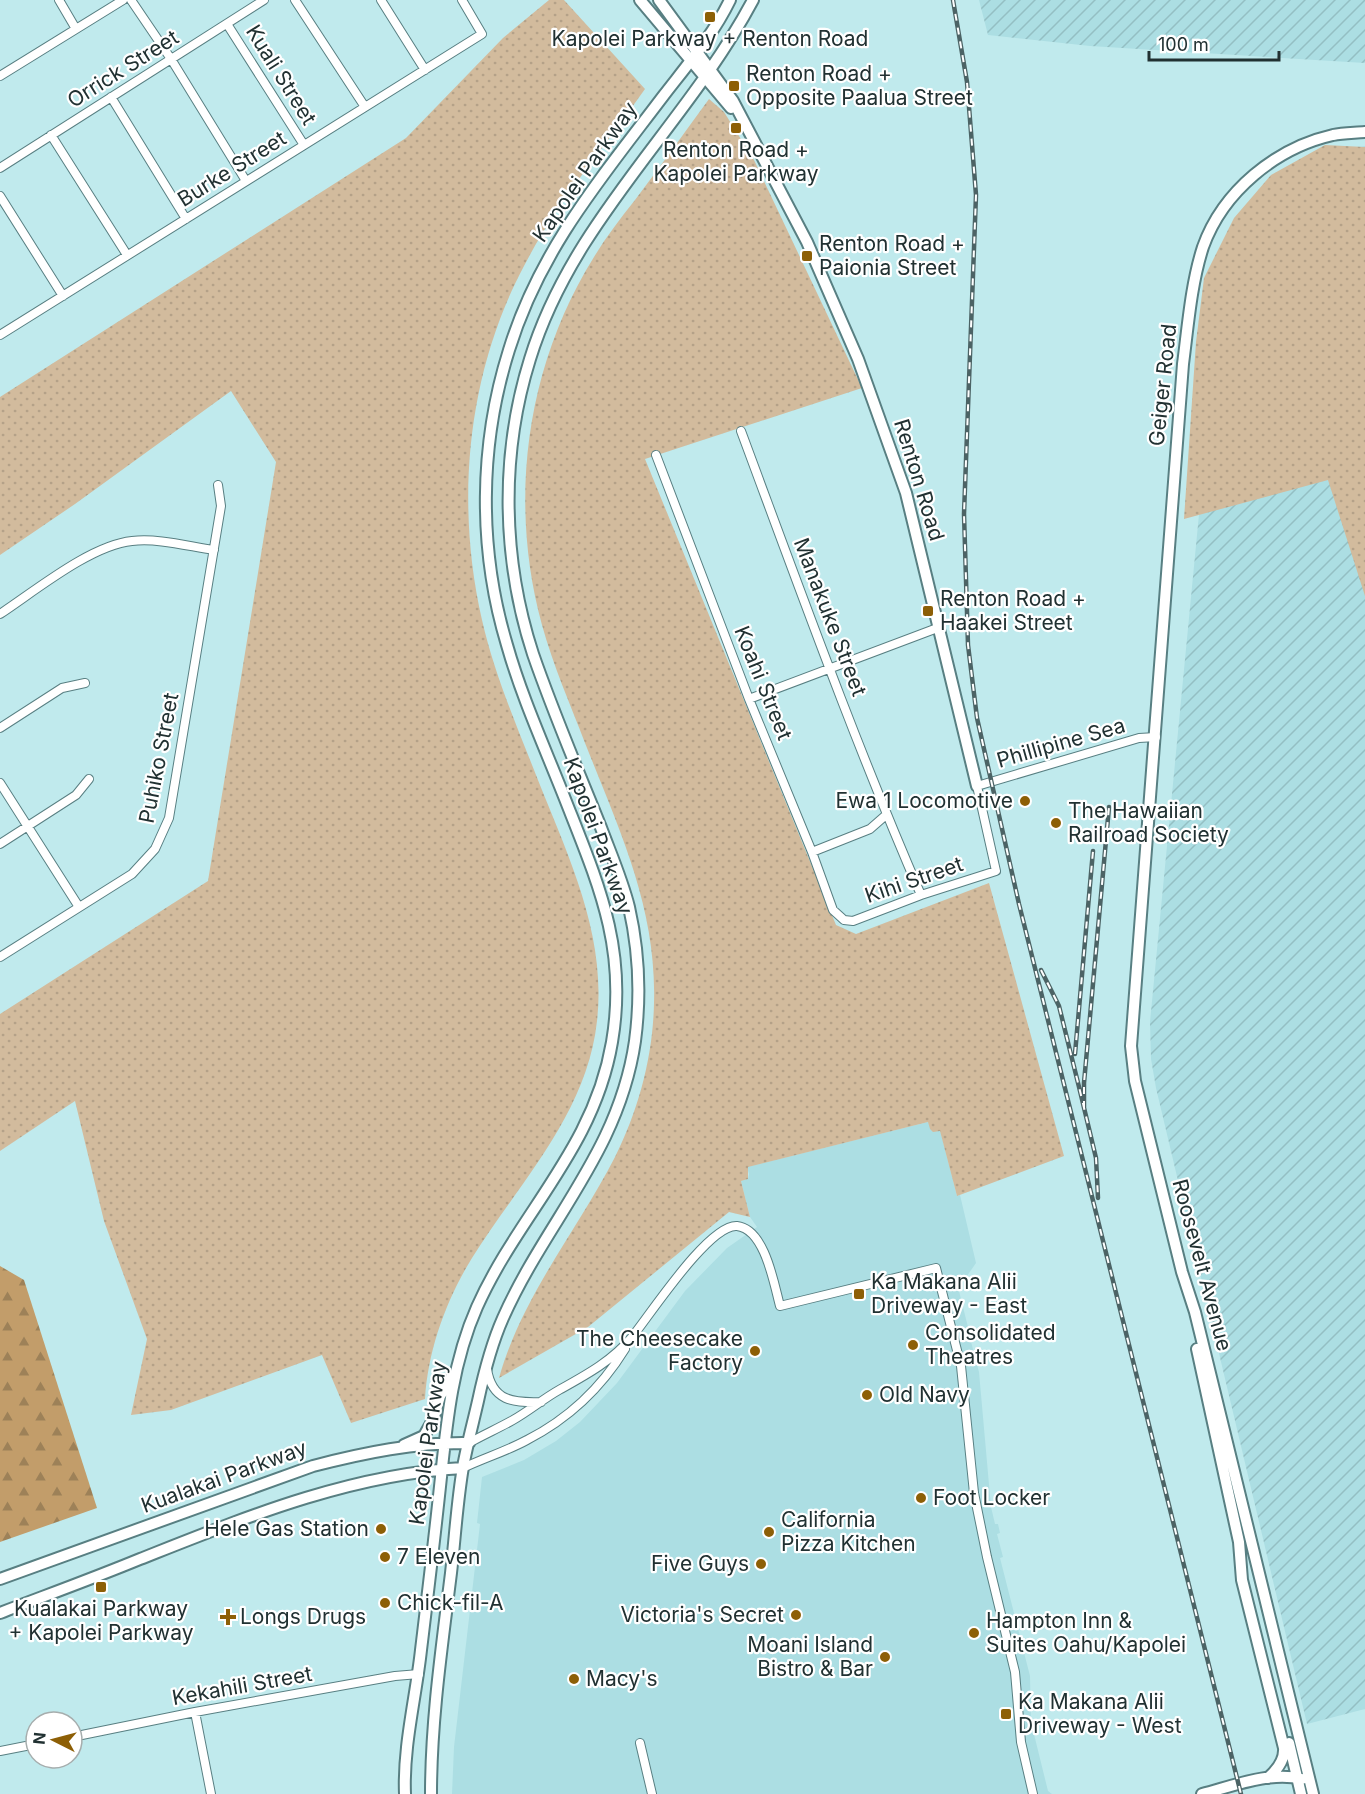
<svg xmlns="http://www.w3.org/2000/svg" width="1365" height="1794" viewBox="0 0 1365 1794" font-family="Inter,sans-serif">
	<style>
		.built { fill: #acdee3 }
		.industrial { fill: url(#industrial-furrows) }
		.grass { fill: url(#grass-dots) }
		.forest { fill: url(#forest-firs) }
		.lines { fill: none; stroke-linecap: round; stroke-linejoin: round }
		.street-casing { stroke: #587f82; stroke-width: 10 }
		.secondary-casing { stroke: #587f82; stroke-width: 14 }
		.street { stroke: #fff; stroke-width: 8 }
		.secondary { stroke: #fff; stroke-width: 10 }
		.rail-casing { stroke: #4c6365; stroke-width: 4.5 }
		.rail { stroke: #fff; stroke-width: 2; stroke-dasharray: 7; stroke-linecap: butt }
		.poi-dot { fill: #8d5f06; stroke: #fff; stroke-width: 2 }
		.labels { text-anchor: middle; stroke-width: 4.5; stroke-linejoin: round; paint-order: stroke }
		.poi-label { font-size: 21px; fill: #213132; stroke: #fff; text-anchor: start }
		.street-label { font-size: 21px; fill: #213132; stroke: #fff }
	</style>
	<defs>
		<pattern id="industrial-furrows" width="10" height="10" patternUnits="userSpaceOnUse" patternTransform="scale(1.5)"><rect width="10" height="10" fill="#acdee3"/><path d="M-1 1l2-2M0 10L10 0M9 11l2-2" fill="none" stroke="#94bfc3"/></pattern>
		<pattern id="grass-dots" width="8" height="8" patternUnits="userSpaceOnUse" patternTransform="scale(1.5)"><rect width="8" height="8" fill="#d2bb9d"/><path d="M2 2h.1M6 6h.1" fill="none" stroke="#b4a188" stroke-width="1.8" stroke-linecap="round"/></pattern>
		<pattern id="forest-firs" width="22" height="20" patternUnits="userSpaceOnUse" patternTransform="scale(1.5)"><rect width="22" height="20" fill="#c29d6a"/><path d="M5 1l3.5 6h-7zM16 11l3.5 6h-7z" fill="#9d8158"/></pattern>
	</defs>
	<rect width="100%" height="100%" fill="#c0eaed"/>
	<path class="built" d="M928,1122L940,1130L957,1196L960,1195L976,1263L967,1276L956,1279L968,1327H971L972,1332L969,1334L979,1372L991,1507L995,1524H998L1000,1533L997,1534L1003,1557L1000,1558L1030,1676L1031,1722L1048,1791L1052,1794H452L454,1747L480,1524L477,1523L482,1477L524,1460L556,1441L580,1422L617,1383L685,1291L727,1248L757,1227L750,1217L741,1181L748,1179L749,1174L747,1167Z"/>
	<path class="industrial" d="M979,0H1365V63L1090,46L988,35Z
		M1365,146V1709L1307,1724L1156,1088L1151,1059L1150,1022L1222,276L1349,149Z"/>
	<path class="grass" d="M549,0H564L645,89C605,146 556,204 524,266C467,373 455,502 482,620C494,673 516,724 536,775C567,854 607,933 597,1021C587,1114 519,1183 472,1258C446,1300 428,1350 425,1399L351,1423L322,1355L171,1410L131,1415L147,1339L104,1221L75,1101L0,1151V1014L208,881L276,462L231,391L75,504L0,555V397L406,138L503,38Z
		M709,99L724,112L754,160L862,388L645,459L836,925L856,934L989,883L1064,1156L957,1196L940,1131L933,1132L930,1129L928,1122L748,1167V1179L741,1181L750,1217L729,1212L588,1327L499,1378C522,1296 577,1231 615,1157C639,1109 653,1056 654,1003C657,908 619,829 585,743C570,704 553,665 542,625C508,501 526,366 594,257C606,237 620,219 635,200C660,167 684,133 709,99Z
		M1325,145L1365,147V596L1328,480L1184,519L1196,342L1204,278L1234,218L1271,175Z"/>
	<path class="forest" d="M0,1266L24,1280L97,1508L0,1542Z"/>
	<g class="lines">
		<g class="street-casing">
			<path id="street" d="M59,0L76,29
				M131,0L171,59L246,181
				M295,0L365,107
				M381,0L425,70
				M227,24L304,145
				M0,76L123,0
				M111,97L186,219
				M51,135L127,255
				M0,168L264,0
				M0,196L63,296
				M0,335L482,34L462,0
				M741,431C799,587 855,743 921,895
				M656,455L749,699L812,852L833,910L844,920L853,921L921,895L996,871L977,786L1139,738L1156,737
				M0,614C35,591 91,545 132,541C158,538 187,546 214,550
				M749,699L940,627
				M0,728L62,688L85,683
				M0,783L79,907
				M0,844L76,795L89,779
				M812,852L870,829L886,815
				M0,957L132,874L155,849L169,818L221,506L218,485
				M487,1369C492,1401 513,1403 541,1402
				M469,1443C483,1435 499,1428 513,1420C529,1411 543,1399 559,1390C586,1375 612,1361 632,1337C650,1315 709,1224 737,1226C765,1229 774,1284 780,1306L936,1268L961,1366L974,1493L987,1557L1015,1672L1021,1742L1033,1794
				M463,1468C484,1458 507,1451 527,1440C568,1419 601,1388 625,1349
				M195,1712L211,1794
				M72,1737L195,1712L395,1676L419,1674
				M640,1743L652,1794
				M0,1751L36,1744"/>
		</g>
		<g class="secondary-casing">
			<path id="secondary" d="M640,0L731,108
				M659,0L733,101L807,242L858,359L906,493L977,786
				M1197,1349L1239,1542L1242,1580L1284,1748C1285,1760 1277,1770 1268,1778
				M404,1445L424,1436L433,1420L440,1396L453,1375
				M0,1579L313,1466C363,1453 416,1442 469,1443
				M0,1613C47,1595 94,1578 140,1559C244,1518 350,1474 463,1468
				M1289,1743L1301,1794
				M405,1794C403,1746 416,1697 421,1650C428,1592 435,1535 441,1477C447,1419 453,1361 477,1307C519,1213 594,1149 612,1042C628,949 598,883 565,799C545,748 522,698 507,645C478,549 479,445 509,350C540,249 602,177 664,95C688,64 713,35 730,0
				M431,1794C431,1720 442,1646 451,1573C455,1538 457,1502 463,1467C467,1445 473,1423 478,1401C484,1373 491,1345 503,1318C546,1221 619,1152 635,1041C641,996 639,951 629,907C622,879 610,852 600,825C577,768 553,712 533,654C502,559 500,455 530,359C573,219 686,126 753,0
				M1202,1794C1233,1786 1270,1771 1302,1779
				M1313,1794L1195,1312L1182,1272L1135,1081L1131,1046L1183,364C1188,326 1191,284 1203,247C1223,191 1276,148 1333,135C1343,133 1355,133 1365,132"/>
		</g>
		<use href="#street" class="street"/>
		<use href="#secondary" class="secondary"/>
		<g class="rail-casing">
			<path id="rail" d="M953,0L967,82L976,195L964,514L968,645L977,718L1019,904L1241,1794
				M1041,970L1059,1006L1080,1091L1096,1158L1098,1198
				M1075,1054L1093,851
				M1084,1108V1083L1109,807"/>
		</g>
		<use href="#rail" class="rail"/>
	</g>
	<g class="poi-dot">
		<rect x="704" y="11" width="12" height="12" rx="3"/>
		<rect x="728" y="80" width="12" height="12" rx="3"/>
		<rect x="730" y="122" width="12" height="12" rx="3"/>
		<rect x="801" y="250" width="12" height="12" rx="3"/>
		<rect x="922" y="605" width="12" height="12" rx="3"/>
		<circle cx="1025" cy="801" r="6"/>
		<circle cx="1056" cy="823" r="6"/>
		<rect x="853" y="1288" width="12" height="12" rx="3"/>
		<circle cx="913" cy="1345" r="6"/>
		<circle cx="755" cy="1351" r="6"/>
		<circle cx="867" cy="1395" r="6"/>
		<circle cx="921" cy="1498" r="6"/>
		<circle cx="381" cy="1529" r="6"/>
		<circle cx="769" cy="1532" r="6"/>
		<circle cx="385" cy="1557" r="6"/>
		<circle cx="761" cy="1564" r="6"/>
		<rect x="95" y="1581" width="12" height="12" rx="3"/>
		<circle cx="385" cy="1603" r="6"/>
		<circle cx="796" cy="1615" r="6"/>
		<path d="M225 1608h6v6h6v6h-6v6h-6v-6h-6v-6h6z"/>
		<circle cx="974" cy="1633" r="6"/>
		<circle cx="885" cy="1657" r="6"/>
		<circle cx="574" cy="1679" r="6"/>
		<rect x="1000" y="1708" width="12" height="12" rx="3"/>
	</g>
	<g class="labels">
		<g class="poi-label">
			<text x="710" y="46" text-anchor="middle">Kapolei Parkway + Renton Road</text>
			<text x="746" y="81">Renton Road +<tspan x="746" dy="24">Opposite Paalua Street</tspan></text>
			<text x="736" y="157" text-anchor="middle">Renton Road +<tspan x="736" dy="24">Kapolei Parkway</tspan></text>
			<text x="819" y="251">Renton Road +<tspan x="819" dy="24">Paionia Street</tspan></text>
			<text x="940" y="606">Renton Road +<tspan x="940" dy="24">Haakei Street</tspan></text>
			<text x="1013" y="808" text-anchor="end">Ewa 1 Locomotive</text>
			<text x="1068" y="818">The Hawaiian<tspan x="1068" dy="24">Railroad Society</tspan></text>
			<text x="871" y="1289">Ka Makana Alii<tspan x="871" dy="24">Driveway - East</tspan></text>
			<text x="925" y="1340">Consolidated<tspan x="925" dy="24">Theatres</tspan></text>
			<text x="743" y="1346" text-anchor="end">The Cheesecake<tspan x="743" dy="24">Factory</tspan></text>
			<text x="879" y="1402">Old Navy</text>
			<text x="933" y="1505">Foot Locker</text>
			<text x="781" y="1527">California<tspan x="781" dy="24">Pizza Kitchen</tspan></text>
			<text x="369" y="1536" text-anchor="end">Hele Gas Station</text>
			<text x="397" y="1564">7 Eleven</text>
			<text x="749" y="1571" text-anchor="end">Five Guys</text>
			<text x="397" y="1610">Chick-fil-A</text>
			<text x="101" y="1616" text-anchor="middle">Kualakai Parkway<tspan x="101" dy="24">+ Kapolei Parkway</tspan></text>
			<text x="784" y="1622" text-anchor="end">Victoria's Secret</text>
			<text x="240" y="1624">Longs Drugs</text>
			<text x="986" y="1628">Hampton Inn &amp;<tspan x="986" dy="24">Suites Oahu/Kapolei</tspan></text>
			<text x="873" y="1652" text-anchor="end">Moani Island<tspan x="873" dy="24">Bistro &amp; Bar</tspan></text>
			<text x="586" y="1686">Macy's</text>
			<text x="1018" y="1709">Ka Makana Alii<tspan x="1018" dy="24">Driveway - West</tspan></text>
		</g>
		<g class="street-label">
			<text transform="translate(123 69) rotate(-32)" y="7">Orrick Street</text>
			<text transform="translate(281 75) rotate(58)" y="7">Kuali Street</text>
			<text transform="translate(232 169) rotate(-32)" y="7">Burke Street</text>
			<text transform="translate(585 172) rotate(-55)" y="7">Kapolei Parkway</text>
			<text transform="translate(1163 385) rotate(-84)" y="7">Geiger Road</text>
			<text transform="translate(919 480) rotate(73)" y="7">Renton Road</text>
			<text transform="translate(830 617) rotate(69)" y="7">Manakuke Street</text>
			<text transform="translate(763 683) rotate(68)" y="7">Koahi Street</text>
			<text transform="translate(1061 743) rotate(-16)" y="7">Phillipine Sea</text>
			<text transform="translate(159 758) rotate(-79)" y="7">Puhiko Street</text>
			<text transform="translate(598 836) rotate(70)" y="7">Kapolei Parkway</text>
			<text transform="translate(914 880) rotate(-19)" y="7">Kihi Street</text>
			<text transform="translate(1202 1265) rotate(75)" y="7">Roosevelt Avenue</text>
			<text transform="translate(428 1443) rotate(-82)" y="7">Kapolei Parkway</text>
			<text transform="translate(224 1477) rotate(-20)" y="7">Kualakai Parkway</text>
			<text transform="translate(242 1686) rotate(-10)" y="7">Kekahili Street</text>
		</g>
	</g>
	<g transform="translate(54 1740) rotate(276)"><circle r="28" fill="#ffffff" stroke="#a6adad" stroke-width="1.5"/>
	<path d="M0-4.5L10 22L0 15L-10 22Z" fill="#8d5f06"/>
	<text y="-9" font-size="16" font-weight="bold" text-anchor="middle" fill="#213132">N</text>
	</g>
	<path d="M1149 51v9h130v-9" fill="none" stroke="#213132" stroke-width="3"/>
	<text x="1158" y="51" font-size="18" fill="#213132" stroke="#ffffff" stroke-width="4.5" paint-order="stroke">100 m</text>
</svg>
